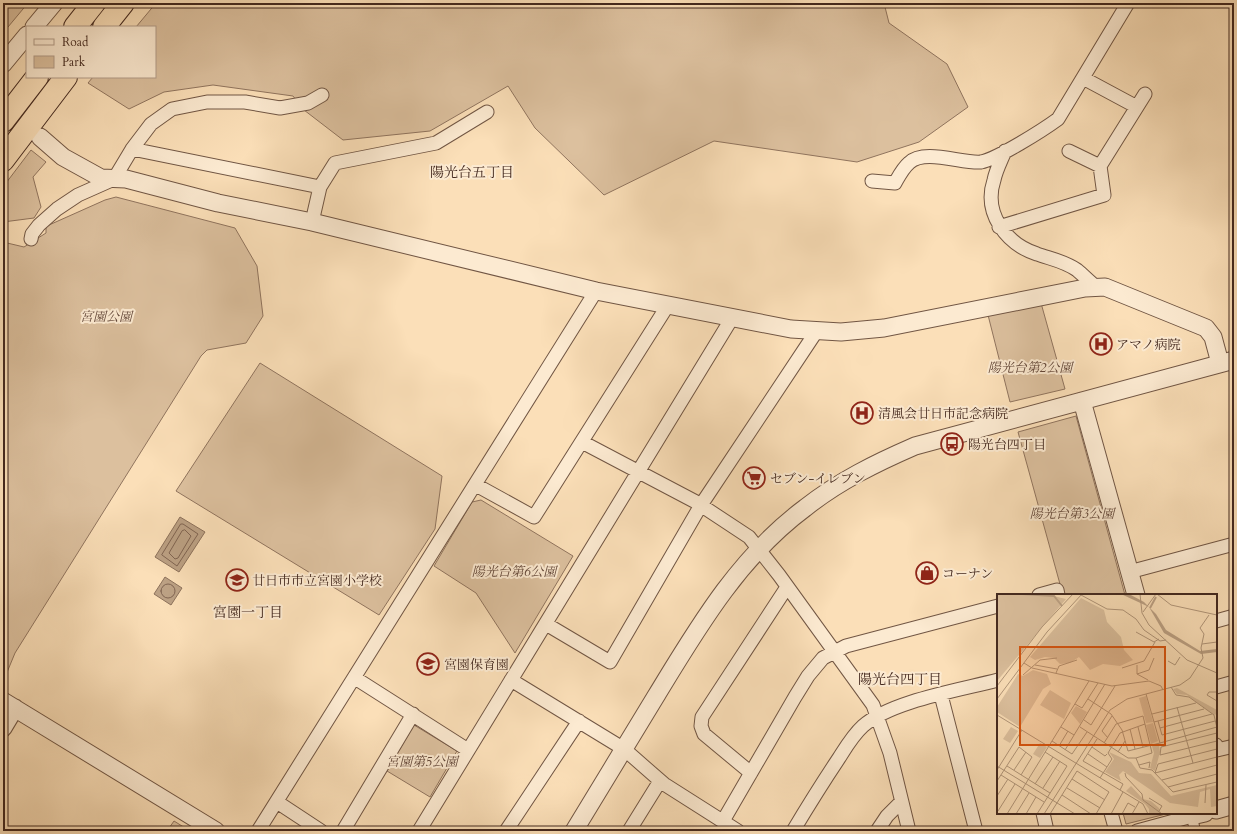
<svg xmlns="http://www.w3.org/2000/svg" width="1237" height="834" viewBox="0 0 1237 834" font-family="Cardo,'Noto Serif JP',serif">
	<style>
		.green { fill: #dcc09e; stroke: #90745e }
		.water { fill: #bca184; stroke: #8c715b }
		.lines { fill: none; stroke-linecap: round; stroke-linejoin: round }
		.shore { stroke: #806451; stroke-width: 1 }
		.pedestrian-casing { stroke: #715644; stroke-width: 12 }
		.minor-casing { stroke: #715644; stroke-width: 15 }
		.tertiary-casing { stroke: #715644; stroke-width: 19 }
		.motorway-casing { stroke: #43281e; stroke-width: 24 }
		.pedestrian { stroke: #fcead1; stroke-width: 10 }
		.minor { stroke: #fcead1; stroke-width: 13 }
		.tertiary { stroke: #fcead1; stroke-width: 17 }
		.motorway { stroke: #fbdfb8; stroke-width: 22 }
		.labels { text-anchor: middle; stroke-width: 4; stroke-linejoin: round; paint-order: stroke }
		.park-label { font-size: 13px; font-style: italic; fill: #624638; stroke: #fcead1 }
		.poi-label { font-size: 13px; fill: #43281e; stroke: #fcead1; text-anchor: start }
		.neighbourhood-label { font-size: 14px; fill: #43281e; stroke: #fcead1 }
		.inset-river { fill: none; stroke: #bca184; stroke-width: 2 }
		.inset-road { fill: none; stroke: #b1967a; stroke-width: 1 }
		.view { fill: #d8540e; fill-opacity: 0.15; stroke: #d8540e; stroke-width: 2 }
		.inset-edge { fill: none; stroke: #43281e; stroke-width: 2 }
	</style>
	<rect width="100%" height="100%" fill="#fbdfb8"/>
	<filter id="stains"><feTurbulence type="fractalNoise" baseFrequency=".005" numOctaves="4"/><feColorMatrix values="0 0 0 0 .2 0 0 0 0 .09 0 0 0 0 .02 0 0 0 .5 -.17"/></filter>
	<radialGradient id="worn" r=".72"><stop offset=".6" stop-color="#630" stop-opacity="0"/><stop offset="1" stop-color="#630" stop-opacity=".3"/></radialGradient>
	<path class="green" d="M3,3H28L3,33Z
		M156,3H884L889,23L947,64L968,107L919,142L857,162L714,141L604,195L535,128L508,86L430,131L343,140L304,110L293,96L213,85L164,92L129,109L88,83L93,77H155V27H136Z
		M31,150L46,162L33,177L41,207L34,218L3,222V187Z
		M116,197L235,228L257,266L263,316L246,343L207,350L201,356L15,653L3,682V242L24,247L46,233V227L49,225L105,200Z
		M1041,303L1065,389L1010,402L988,315Z
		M260,363L442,476L435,529L379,615L176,491Z
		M1076,416L1125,595H1063L1018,432Z
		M481,500L573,556L515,653L476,593L434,566L472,502Z
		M414,725L457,751L430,797L387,771Z
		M1123,813H1170L1126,824Z
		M174,821L190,831H167Z"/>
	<path class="water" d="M180,517L205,532L179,572L155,557Z
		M165,577L182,588L171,605L154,594Z"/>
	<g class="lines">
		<path class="shore" d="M181,524H183L198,534L177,566L162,555Z
			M185,530L191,536L178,558L175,559L169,553L182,531Z
			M161 591a7 7 0 1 1 14 0a7 7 0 1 1-14 0Z"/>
		<g class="pedestrian-casing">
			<path id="pedestrian" d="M1192,817L1195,831"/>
		</g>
		<g class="minor-casing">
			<path id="minor" d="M1083,78L1137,107
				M132,149L320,187
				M1005,151C1001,161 996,170 994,180C983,213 1006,244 1037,254C1051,259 1064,261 1077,270C1083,275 1089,281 1095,286
				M1069,151L1100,166
				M872,181L895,183C899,176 903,168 909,163C924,148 963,164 981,162C997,159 1043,130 1058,119L1128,3
				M312,222L320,187L335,163L436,143L487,112
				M999,227L1104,195L1100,166L1145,94
				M31,239L32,234L39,225L57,209L78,195L114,179L132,149L151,124L172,109L207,102H245L280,108L308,103L322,95
				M582,442L696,502L749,537L779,575L873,705L890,753L909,831
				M476,485L534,517L668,305
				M1129,572L1234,544
				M1039,595L1057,590L1058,595
				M1216,621L1234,616
				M546,624L610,662L701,505L816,332
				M355,678L468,750
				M511,680L624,749L664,784L738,831
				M1216,687L1234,682
				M941,695L976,831
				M1216,745L1217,750L1234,746
				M751,773L704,734L701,726L702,717L787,587
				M277,802L321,831
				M1043,813L1047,831
				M1111,813L1116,831
				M723,821L795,697L808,676L823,658L846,646L998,606
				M258,831L596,291
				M343,831L413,714
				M419,831L732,318
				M506,831L579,721
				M629,831L660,781
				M793,831C808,806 823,782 839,758C846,747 853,735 863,726C891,701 960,690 998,680
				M877,831L887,816L901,802
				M1137,831L1196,815"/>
		</g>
		<g class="tertiary-casing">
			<path id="tertiary" d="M34,27L54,3
				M3,64L27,35
				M40,137L63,157L101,178L126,179L218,203L312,222L596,291L791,329L841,332L884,328L1085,288L1105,287L1206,328L1213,337L1220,363
				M1082,401L1136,595
				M3,701L216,831
				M3,728L15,708
				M1216,810L1234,805
				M1196,813V815L1205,813
				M574,831C601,786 629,741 656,696C698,627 739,557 805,508C839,481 876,463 915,446L1234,360"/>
		</g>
		<g class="motorway-casing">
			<path id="motorway" d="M75,27L94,3
				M104,27L123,3
				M3,121L37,77
				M3,160L66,77"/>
		</g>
		<use href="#pedestrian" class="pedestrian"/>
		<use href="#minor" class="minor"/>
		<use href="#tertiary" class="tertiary"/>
		<use href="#motorway" class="motorway"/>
	</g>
	<defs>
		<g id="hospital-ring" transform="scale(1.15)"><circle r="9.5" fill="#fcead1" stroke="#8f2418" stroke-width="1.5"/><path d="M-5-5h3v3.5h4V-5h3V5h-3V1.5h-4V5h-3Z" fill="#8f2418"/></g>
		<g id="bus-ring" transform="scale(1.15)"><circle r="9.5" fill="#fcead1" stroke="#8f2418" stroke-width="1.5"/><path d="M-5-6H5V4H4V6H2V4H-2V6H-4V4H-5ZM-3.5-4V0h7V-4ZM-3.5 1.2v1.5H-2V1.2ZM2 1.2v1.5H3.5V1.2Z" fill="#8f2418"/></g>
		<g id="supermarket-ring" transform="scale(1.15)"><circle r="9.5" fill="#fcead1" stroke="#8f2418" stroke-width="1.5"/><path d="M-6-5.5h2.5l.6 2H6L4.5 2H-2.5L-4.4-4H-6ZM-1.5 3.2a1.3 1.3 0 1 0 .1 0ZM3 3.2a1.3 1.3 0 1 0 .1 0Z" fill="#8f2418"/></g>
		<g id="shop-ring" transform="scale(1.15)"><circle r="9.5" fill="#fcead1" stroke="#8f2418" stroke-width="1.5"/><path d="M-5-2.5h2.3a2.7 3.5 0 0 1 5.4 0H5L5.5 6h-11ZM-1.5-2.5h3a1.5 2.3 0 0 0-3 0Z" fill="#8f2418"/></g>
		<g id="school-ring" transform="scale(1.15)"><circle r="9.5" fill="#fcead1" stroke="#8f2418" stroke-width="1.5"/><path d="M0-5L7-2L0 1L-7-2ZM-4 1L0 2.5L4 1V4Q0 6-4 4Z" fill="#8f2418"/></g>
	</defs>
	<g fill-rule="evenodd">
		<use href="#hospital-ring" x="1101" y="344"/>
		<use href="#hospital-ring" x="862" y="413"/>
		<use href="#bus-ring" x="952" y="444"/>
		<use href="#supermarket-ring" x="754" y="478"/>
		<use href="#shop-ring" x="927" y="573"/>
		<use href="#school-ring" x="237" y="580"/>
		<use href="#school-ring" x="428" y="664"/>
	</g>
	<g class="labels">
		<g class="park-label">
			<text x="106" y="321">宮園公園</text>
			<text x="1030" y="372">陽光台第2公園</text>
			<text x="1072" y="518">陽光台第3公園</text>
			<text x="514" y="576">陽光台第6公園</text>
			<text x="422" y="766">宮園第5公園</text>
		</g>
		<g class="poi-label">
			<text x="1116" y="349">アマノ病院</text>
			<text x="878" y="418">清風会廿日市記念病院</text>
			<text x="968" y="449">陽光台四丁目</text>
			<text x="770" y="483">セブン-イレブン</text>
			<text x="942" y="578">コーナン</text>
			<text x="252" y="585">廿日市市立宮園小学校</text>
			<text x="444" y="669">宮園保育園</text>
		</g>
		<g class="neighbourhood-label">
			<text x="472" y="177">陽光台五丁目</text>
			<text x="248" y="617">宮園一丁目</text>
			<text x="900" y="684">陽光台四丁目</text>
		</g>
	</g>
	<g transform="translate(997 594)">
		<rect width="220" height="220" fill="#fbdfb8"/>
		<path d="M48,0L69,5L0,87V1ZM84,4L107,16L110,28L124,43L127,56L136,66L123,72L106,70L93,76L82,63L73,69L63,70L57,64L48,63L38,66L33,63ZM36,76L50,80L54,90L46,95L23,133L0,118V113L21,80L26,82ZM180,94L220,116V120L217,121L190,101L180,100L176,95ZM53,96L74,109L67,125L43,111ZM149,102L156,128L149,129L142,104ZM79,112L90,118L83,130L74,119ZM156,129L161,147L154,150L149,131ZM14,133L21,137L13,149L6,145ZM43,149L50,153L43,164L36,160ZM162,151L163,158L158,177L153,174L157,159L155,152ZM112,158L134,168L142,179L154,180L174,202L220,191V212L214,213L213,195L203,198L201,213L173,209L126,177L122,181L124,187L108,178L117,165ZM134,192L146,205L154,207L162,214L164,220H152V215L148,210L129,197Z" fill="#dcc09e"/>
		<path d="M124,0H132L147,8L159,20L169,36L203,57L220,55V58L204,60L167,39L152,13Z" fill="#bca184"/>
		<path class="inset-river" d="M25,0L57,2L65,12M153,14L159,3"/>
		<path class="inset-road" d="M143,0L145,19L152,31L190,66L220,79M160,0L174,11L220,21M84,1L110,15L126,16L139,25L147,36L163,47L169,46M146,18L159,0M139,38L157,48L162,45M205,50L220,48M171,67L178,71L183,63M27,69L35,74L115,92L152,87L164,92L166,96M38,71L60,75M140,71V80L151,86M125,74L147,67L158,48M59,79L62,72L80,66M140,80L152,76L157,64M26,81L43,66L60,64M0,92L45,33L76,0M174,93L179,101L192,103L217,121L220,134M220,98H212L210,101L220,107M149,100L163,149L220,133M0,105L50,38L85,0M91,105L114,120L125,136L131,157L163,149M78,110L85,114L101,89M180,113L196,169M155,120L199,109M0,121L146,210L151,220M87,126L94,131L118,92M161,127L165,141L218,127M157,128L207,115M64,133L77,141M83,133L131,164H139L143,174L155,176L176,198L220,188M141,133L146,153M163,134L215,120M133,135L138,155M220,139L164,153L163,161L220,147M111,144L105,137L115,122M100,145L86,167L126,190L123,196M55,147L75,160L90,138M107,149L119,130L146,122L155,159L139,164M62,152L71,137M95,153L108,162L110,160M220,155L161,170L158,179L220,163M68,156L108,90M121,158L128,147M91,160L110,173M142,171L153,168L152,174M0,172L78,220M10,172L53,199M0,176L25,136M17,176L29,158M128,179L129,183L145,200L146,206L165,220M4,181L47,208M103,184L115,165L111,159L123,139L148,130M75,185L108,206M165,186L220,171M0,187L22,153L35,163L24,181M38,190L56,163M171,193L220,180M46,194L63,167M70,194L103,214M65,201L94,220M0,202L11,185M152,204L165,212L162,217M208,209L209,191M1,217L18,190M10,220L92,87M19,220L32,199M29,220L39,203M40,220L70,172L48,158M47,220L113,116L130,105L183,91L193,84L206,64L204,54L207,40L203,34L212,21M53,220L80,177L112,198L99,220M114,220L126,198M125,220L131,209L138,213M135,220L142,208"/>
		<path class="view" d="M23,53H168V151H23Z"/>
		<rect width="220" height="220" class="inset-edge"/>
	</g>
	<rect width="1237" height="834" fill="none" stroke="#fbdfb8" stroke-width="16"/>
	<rect x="4" y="4" width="1229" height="826" fill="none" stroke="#43281e" stroke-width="2"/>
	<rect x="8" y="8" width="1221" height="818" fill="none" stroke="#43281e"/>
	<rect x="26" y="26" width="130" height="52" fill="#fcead1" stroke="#b29c89"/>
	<rect x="34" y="39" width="20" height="6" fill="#fcead1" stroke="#b29c89"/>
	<text x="62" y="46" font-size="12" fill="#43281e">Road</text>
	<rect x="34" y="56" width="20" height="12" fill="#dcc09e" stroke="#b29c89"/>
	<text x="62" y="66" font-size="12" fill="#43281e">Park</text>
	<rect width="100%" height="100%" filter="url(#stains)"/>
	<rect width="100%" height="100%" fill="url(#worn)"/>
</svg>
